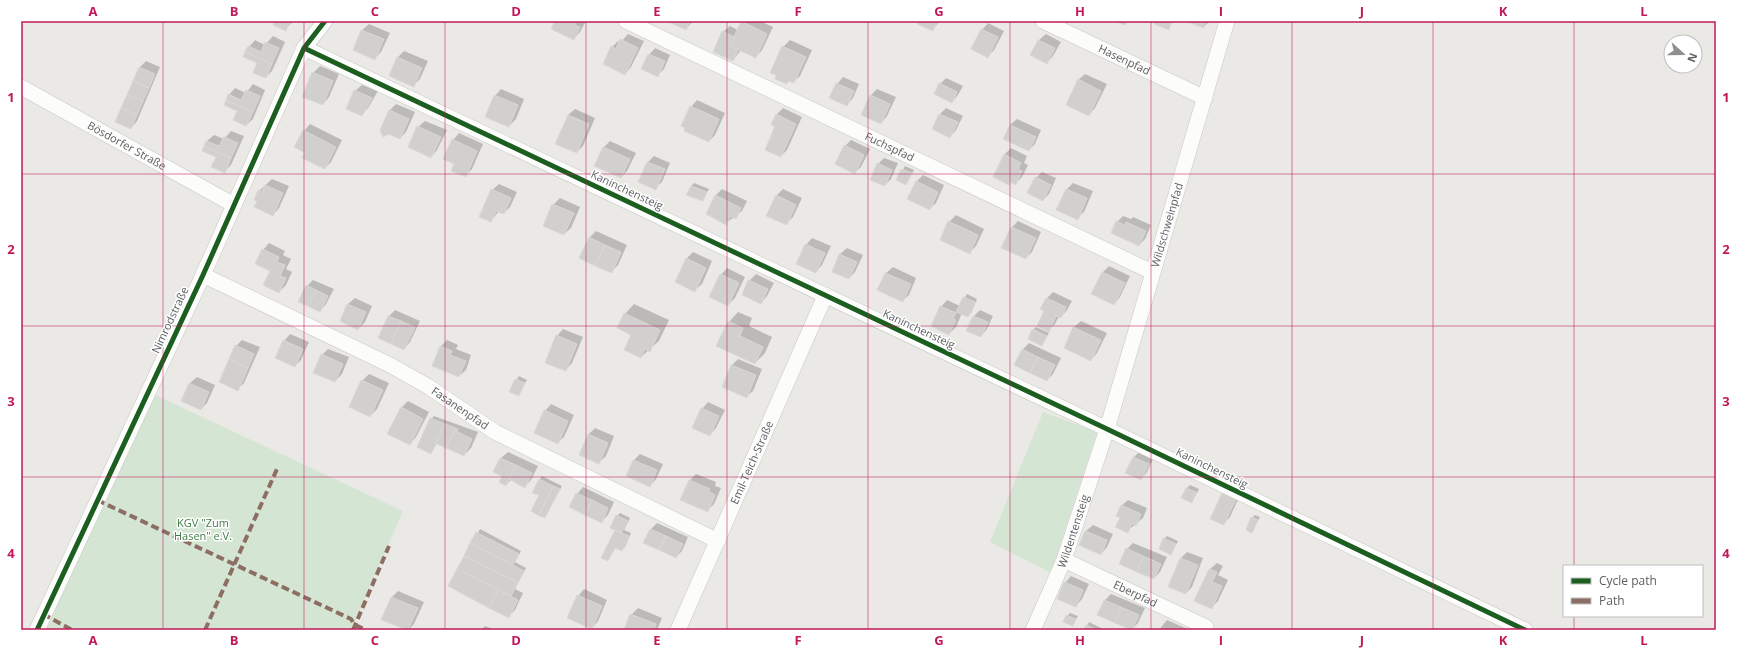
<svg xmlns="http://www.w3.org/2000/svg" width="1737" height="651" viewBox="0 0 1737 651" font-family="'Open Sans',sans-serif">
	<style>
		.green { fill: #d4e5d3 }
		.shadow { fill: #0003 }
		.building { fill: #d1d0ce; stroke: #d9d8d4 }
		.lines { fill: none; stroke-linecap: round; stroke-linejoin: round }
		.street-casing { stroke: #c7c7c7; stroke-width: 16 }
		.street { stroke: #fcfcfb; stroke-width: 15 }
		.quiet { stroke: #8d6e63; stroke-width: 4; stroke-dasharray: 8 4; stroke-linecap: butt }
		.cycleway-casing { stroke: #fff; stroke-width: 8 }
		.cycleway { stroke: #1b5e20; stroke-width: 5 }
		.grid { fill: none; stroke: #c2185b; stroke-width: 1; stroke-opacity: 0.55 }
		.labels { text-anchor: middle; stroke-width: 3; stroke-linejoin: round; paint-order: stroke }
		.street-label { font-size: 11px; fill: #5b5e62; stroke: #fff }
		.park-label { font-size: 11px; fill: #3e7d45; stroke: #fff }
		.neatline { fill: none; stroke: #c2185b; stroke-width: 1.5 }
		.grid-label { font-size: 13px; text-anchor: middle; font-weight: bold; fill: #c2185b }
	</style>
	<rect width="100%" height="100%" fill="#eae9e5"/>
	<path class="green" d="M153,394L403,511L351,630H45Z
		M1043,412L1097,432L1051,573L990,542Z"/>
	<path class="shadow" d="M276,21H293L286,29Z
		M556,21H586L580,32L574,38Z
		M669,21H693L686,29Z
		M743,21H760L773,27L762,50L756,57L741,50L733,60L723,32L730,26L738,30Z
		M919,21H940L932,30Z
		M1186,21H1210L1204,27Z
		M988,23L1004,31L994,50L988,56L982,30Z
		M369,24L390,33L381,52L375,58L354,49L362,30Z
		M628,34L644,41L631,67L625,74L612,47L618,41L621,42Z
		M1046,34L1061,42L1053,56L1047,63L1032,55L1039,40Z
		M273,36L285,42L272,71L266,77L249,47L255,40L265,45Z
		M790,40L812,50L800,76L793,82L789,80L786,83L783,47Z
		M655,48L670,55L664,69L658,75L649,55Z
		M404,51L428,61L420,79L413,86L390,75L398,57Z
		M146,61L160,67L137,121L131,128L140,67Z
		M320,66L339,74L329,97L323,104L313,73Z
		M1085,74L1107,84L1095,108L1089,115L1078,80Z
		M843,77L859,84L853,98L847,105L837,84Z
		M946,78L963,86L958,95L952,102L940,84Z
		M253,84L265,90L253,119L246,125L229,95L235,88L246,93Z
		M362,85L378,91L368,108L362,114L355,91Z
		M501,89L524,99L516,119L509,126L495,96Z
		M877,89L896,97L887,116L881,123L862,115L871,95Z
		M697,100L725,113L715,135L709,141L691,107Z
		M396,104L415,112L406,132L400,138L381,130L390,110Z
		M783,108L802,117L787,150L781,156L776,115Z
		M946,108L963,116L956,130L950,137L933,129L940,114Z
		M575,109L595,118L583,146L577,152L568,115Z
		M1017,119L1041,130L1035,144L1029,150L1004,139L1010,125Z
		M425,121L447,130L437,150L431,157L418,127Z
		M310,124L342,140L331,162L325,168L306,152L304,131Z
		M231,131L244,136L231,165L224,172L217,157L203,151L207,141L214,135L224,139Z
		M459,133L483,144L472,169L465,176L456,164L453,140Z
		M851,140L870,149L861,167L854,173L845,146Z
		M610,141L636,153L627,171L621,177L595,165L604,147Z
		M1011,148L1027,156L1024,163L1028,165L1022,177L1015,184L1011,181L1009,183L1004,155Z
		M654,156L670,163L662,182L655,188L648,162Z
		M884,158L898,163L891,179L885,185L878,164Z
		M905,166L914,170L906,184L897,180Z
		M1042,172L1056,178L1049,194L1043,200L1036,178Z
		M923,175L944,185L936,203L929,209L917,181Z
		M272,179L289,186L279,208L273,215L258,201L259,191Z
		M694,183L709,189L703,200L691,186Z
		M1073,183L1093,191L1084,212L1077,218L1058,210L1067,189Z
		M499,184L517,192L510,207L504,213L499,211L491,221L492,190Z
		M722,189L747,201L742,211L726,223L707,214L716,195Z
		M783,189L802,198L793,217L786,224L776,196Z
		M560,198L580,207L571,228L564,234L553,205Z
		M956,215L984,229L976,246L970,252L949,222Z
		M1123,216L1131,219L1133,217L1151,225L1145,239L1139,245L1117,222Z
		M1018,221L1041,232L1032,252L1026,258L1012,227Z
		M596,231L627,245L618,265L612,271L589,238Z
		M812,238L831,246L822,265L816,272L806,245Z
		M269,243L285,251L283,255L291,259L286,269L292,272L286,285L279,292L263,250Z
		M847,248L863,255L855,272L849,278L833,271L840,254Z
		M693,252L712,261L702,284L695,290L686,259Z
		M1109,266L1130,276L1120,297L1114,304L1093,294L1103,272Z
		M893,267L916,278L909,295L902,301L878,290L886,273Z
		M727,268L745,277L735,298L728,305L721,275Z
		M756,274L774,283L767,296L761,303L749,281Z
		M313,280L334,289L326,304L320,311L307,286Z
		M1053,292L1072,301L1067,310L1061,317L1059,316L1055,324L1049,330L1046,311L1042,309L1047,298Z
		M967,294L977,299L971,313L968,316L962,313L956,327L949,334L941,307L947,300L960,306Z
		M355,298L372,306L365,322L358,329L341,321L348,304Z
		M634,304L669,320L659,341L641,357L625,314Z
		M395,310L420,321L410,342L404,349L389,316Z
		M980,310L993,316L987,329L981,336L968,330L974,316Z
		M738,312L752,318L749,326L772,337L765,353L755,363L729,322Z
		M1081,321L1107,333L1097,353L1091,360L1065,347L1074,327Z
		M1036,327L1049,333L1042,345L1033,330Z
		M563,329L583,337L572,363L566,370L557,336Z
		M290,334L309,342L301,360L295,366L284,341Z
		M242,340L260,347L244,383L238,389L236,346Z
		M447,340L458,345L456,349L471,355L466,370L459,376L440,347Z
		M1029,343L1061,358L1053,374L1047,380L1022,350Z
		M328,349L349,357L342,374L335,381L322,355Z
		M738,359L762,369L753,391L746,397L723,387L732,365Z
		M369,374L389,383L377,409L370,416L362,381Z
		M519,376L527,380L518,395L510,391Z
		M197,377L215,385L207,403L201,409L182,401L190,383Z
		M408,401L429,412L416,437L410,444L401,408Z
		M708,402L725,410L716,428L710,435L702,409Z
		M551,404L574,415L564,437L557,443L545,411Z
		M434,416L478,432L471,448L464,455L437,443L431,453V419Z
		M595,428L614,436L606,456L599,462L588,435Z
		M1140,451L1154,457L1147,472L1141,479L1127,472L1134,457Z
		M508,452L538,466L531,480L525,486L512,479L506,485L503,476L495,472L501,458Z
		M640,454L663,464L656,479L650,486L627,476L634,460Z
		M696,474L716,482L715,486L721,488L714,504L707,511L682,499L690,480Z
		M542,476L562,486L545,517L540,495V479Z
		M1190,485L1199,489L1192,502L1187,488Z
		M583,487L614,502L608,515L602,521L577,494Z
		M1230,487L1241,493L1230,517L1223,524L1212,518L1223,493Z
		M1128,500L1147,508L1143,518L1127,531L1121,517V506Z
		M620,513L630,518L624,530L631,533L625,547L622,549L616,547L608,560L617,530V516Z
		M1255,515L1260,517L1252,532V518Z
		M657,523L688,537L682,551L676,557L644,543L651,529Z
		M1093,525L1113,534L1107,547L1101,554L1086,531Z
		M480,529L521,551L515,562L526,568L515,589L523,593L515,610L509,616L449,586Z
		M1167,536L1178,541L1171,554L1164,539Z
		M1133,543L1167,557L1160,572L1154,578L1127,549Z
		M1187,552L1203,558L1192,587L1186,593L1181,558Z
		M1217,563L1223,566L1218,575L1228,580L1218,601L1211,608L1195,600L1210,569Z
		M1071,576L1089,584L1082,599L1076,606L1065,583Z
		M584,589L607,600L598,621L592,628L578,596Z
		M398,591L424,602L414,624L408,630L382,619L392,597Z
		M1111,594L1145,608L1138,623L1132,629L1099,615L1105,600Z
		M638,608L662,618L657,630H625L631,615Z
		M1070,613L1078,616L1073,625L1067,616Z
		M1167,620L1190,630H1159Z
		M1089,622L1105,630H1084Z
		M485,626L496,630H481Z"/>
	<path class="building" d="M275,21H290L286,31L273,25Z
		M555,21H576L575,25L580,27L574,40L551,29Z
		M667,21H690L686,30Z
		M741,21L767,34L756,58L730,46Z
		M918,21H937L933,31L917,24Z
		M1114,21H1127L1125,25Z
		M1155,21H1172L1169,30L1154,24Z
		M1185,21H1206L1204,28Z
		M981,29L998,37L988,58L971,49Z
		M361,30L384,39L375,60L353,50Z
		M722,31L734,37L730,46L738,50L733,61L713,52Z
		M620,39L638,48L625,75L603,64L611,46L616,49Z
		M1038,40L1055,48L1047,64L1030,55Z
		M265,42L279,48L272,64L245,52L248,46L261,52Z
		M782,46L806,57L794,83L788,81L787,84L775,79L776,75L770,73Z
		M245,52L272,64L266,78L253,73L257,63L243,57Z
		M648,54L665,61L658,77L641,69Z
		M397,57L422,68L414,87L389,76Z
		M139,67L155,74L149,88L133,81Z
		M312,72L333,81L323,105L302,97Z
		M1078,79L1101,91L1089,116L1066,105Z
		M133,81L149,88L143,101L127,95Z
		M836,83L854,91L847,106L829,98Z
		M939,83L957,92L952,103L934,94Z
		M246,90L260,96L253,112L226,100L228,94L241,100Z
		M354,90L372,98L362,116L346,109Z
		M127,95L143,101L137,115L121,108Z
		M494,95L518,105L509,127L485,117Z
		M870,95L890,104L881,124L861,115Z
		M226,100L253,112L246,126L233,120L237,111L224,105Z
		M690,106L719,119L709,142L684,131L685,128L681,126Z
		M121,108L137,115L131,129L115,122Z
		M389,110L409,119L400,139L389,134L383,137L380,130Z
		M776,114L796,124L781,157L765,150L775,126L771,125Z
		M939,114L958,122L950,138L932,129Z
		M568,115L589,124L577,153L555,144Z
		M1010,125L1036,137L1029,151L1003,139Z
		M417,126L441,137L431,158L408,147Z
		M303,130L336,147L325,169L302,158L305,153L294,147Z
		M224,137L238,143L231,158L204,146L206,141L219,146Z
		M452,139L477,151L466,177L451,171L454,164L443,159Z
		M844,145L864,155L855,174L835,164Z
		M204,146L231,158L225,173L211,167L216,157L202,151Z
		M603,147L630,159L621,178L594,166Z
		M1004,154L1021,163L1018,169L1022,171L1016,185L1010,182L1009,185L993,177Z
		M647,162L665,169L656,190L638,182Z
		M877,163L892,170L885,186L870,180Z
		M901,169L912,173L906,185L896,180Z
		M1035,177L1051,185L1043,201L1027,193Z
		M916,181L938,192L930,210L907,199Z
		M265,185L283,193L273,216L254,207L257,201L254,200L258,190L262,192Z
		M691,186L707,192L703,201L686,195Z
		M491,189L511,198L504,214L496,211L491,222L479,217Z
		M1066,189L1087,198L1078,220L1056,210Z
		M715,195L741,208L736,219L730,216L726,225L706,214Z
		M776,195L796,205L787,225L766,216Z
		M552,204L574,213L564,235L543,226Z
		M948,221L978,235L970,254L940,240Z
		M1116,221L1125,225L1126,222L1146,231L1139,246L1111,233Z
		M1011,227L1036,238L1026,259L1001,248Z
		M589,237L605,245L595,266L579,258Z
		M805,244L825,253L816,273L796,264Z
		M605,245L621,252L612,273L595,266Z
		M262,249L279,257L277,262L285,265L280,276L286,278L279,293L263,285L270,271L255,264Z
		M839,254L857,262L849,279L832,272Z
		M686,258L706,268L695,292L675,282Z
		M1102,272L1125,283L1114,305L1091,294Z
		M885,273L911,284L903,302L877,290Z
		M720,274L739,283L728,306L709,297Z
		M748,280L768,289L761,304L742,295Z
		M306,285L316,290L308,306L298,302Z
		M316,290L328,296L320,312L308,306Z
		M963,297L975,302L968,317L956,312Z
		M1046,298L1066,307L1061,318L1056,316L1049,332L1037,326L1044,311L1040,309Z
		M347,304L366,312L358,330L340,321Z
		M940,306L956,313L953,319L956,320L949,335L931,326Z
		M624,313L660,330L650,352L645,349L641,358L624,350L631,335L617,328Z
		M388,316L401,321L391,344L378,338Z
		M973,316L988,322L981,337L966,331Z
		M401,321L415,327L404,350L391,344Z
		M728,321L743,328L740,336L763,347L755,364L716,346Z
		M1073,327L1101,340L1091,361L1064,348Z
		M1032,329L1047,336L1042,346L1028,339Z
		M556,335L577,344L566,371L545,363Z
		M283,340L303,349L295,367L275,358Z
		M235,345L254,354L248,368L229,359Z
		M440,346L452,351L450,355L466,361L459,377L432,366Z
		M1022,349L1038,357L1030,373L1014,365Z
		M321,354L343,364L335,382L313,373Z
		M1038,357L1055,365L1047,381L1030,373Z
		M229,359L248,368L238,391L219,382Z
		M731,365L756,375L747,398L722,387Z
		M515,379L525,383L519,396L509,392Z
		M361,380L383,390L370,417L349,407Z
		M189,383L209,392L201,410L181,401Z
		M401,407L423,419L410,445L387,434Z
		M701,408L719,416L710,436L692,428Z
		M544,410L568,421L558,444L534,433Z
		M430,418L445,424L431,454L417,447Z
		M445,424L458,429L457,432L454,430L446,448L435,443Z
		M454,430L472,439L464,456L446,448Z
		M588,434L608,443L599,464L579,455Z
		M1133,457L1149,464L1141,480L1125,473Z
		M500,458L516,465L506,486L499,482L502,476L493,472Z
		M633,460L657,470L650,487L626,476Z
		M516,465L532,473L525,488L509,479Z
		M539,479L553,486L539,516L531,511L539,495L532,493Z
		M689,480L710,489L709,492L715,495L708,512L680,500Z
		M553,486L560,489L545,518L539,516Z
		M1186,488L1196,492L1192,503L1181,498Z
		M576,493L592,500L585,515L569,507Z
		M1222,493L1236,499L1224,525L1210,519Z
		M592,500L608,508L602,523L585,515Z
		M1121,505L1141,514L1136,526L1132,523L1128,533L1115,527L1120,518L1116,516Z
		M616,515L628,521L621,533L610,528Z
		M1251,517L1258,520L1252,533L1246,530Z
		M650,529L666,536L659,550L643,543Z
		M615,530L629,536L622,551L615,548L608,561L601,558Z
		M1085,531L1107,540L1101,555L1079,545Z
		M476,532L519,554L513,565L470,543Z
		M666,536L683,544L676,558L659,550Z
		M1163,538L1176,544L1171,555L1159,549Z
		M470,543L524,571L518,583L464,556Z
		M1126,548L1143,556L1137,572L1119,564Z
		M464,556L518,583L511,596L457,569Z
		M1143,556L1161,564L1154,579L1137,572Z
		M1180,558L1198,565L1186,594L1168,587Z
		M457,569L498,590L489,608L448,586Z
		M1209,569L1217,572L1212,582L1222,586L1212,609L1194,601Z
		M1064,582L1083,590L1076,607L1057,599Z
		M498,590L518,600L509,618L489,608Z
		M577,595L602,606L592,629L567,618Z
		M391,597L418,608L408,630L381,620Z
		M1104,600L1121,607L1115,623L1097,615Z
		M1121,607L1139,615L1132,630L1115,623Z
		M630,614L656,624L654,630H624Z
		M1066,615L1076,619L1073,626L1063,622Z
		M1086,625L1097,630H1083Z"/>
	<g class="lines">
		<g class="street-casing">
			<g id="street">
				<path id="s1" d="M626,21L1152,272"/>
				<path id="s2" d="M1043,21L1205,98"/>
				<path d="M304,48L1107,429L1525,630"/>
				<path id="s3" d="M21,87L234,205"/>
				<path id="s4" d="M203,275L390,365L429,387L495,432L718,541"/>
				<path id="s5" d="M1064,560L1206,627"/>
				<path d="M37,630L203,275L304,48L325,21"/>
				<path id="s6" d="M678,630L825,296"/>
				<path id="s7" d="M1033,630L1064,560L1107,429L1227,21"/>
			</g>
		</g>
		<use href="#street" class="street"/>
		<path class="quiet" d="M97,500L351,619L355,625L366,630
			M43,614L72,630
			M205,630L277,469
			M353,630L389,546"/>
		<g class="cycleway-casing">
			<path id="cycleway" d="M304,48L1107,429L1525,630
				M37,630L203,275L304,48L325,21"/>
		</g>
		<use href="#cycleway" class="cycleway"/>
	</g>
	<path class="grid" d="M163,21V630M304,21V630M445,21V630M586,21V630M727,21V630M868,21V630M1010,21V630M1151,21V630M1292,21V630M1433,21V630M1574,21V566M21,174H1716M21,326H1716M21,477H1716M1574,616V630"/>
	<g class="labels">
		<g class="street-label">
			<text dy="4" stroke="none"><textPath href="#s2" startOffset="90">Hasenpfad</textPath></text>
			<text dy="4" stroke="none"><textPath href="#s3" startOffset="121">Bösdorfer Straße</textPath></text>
			<text dy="4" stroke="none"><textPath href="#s1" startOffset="292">Fuchspfad</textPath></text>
			<text transform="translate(627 190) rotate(25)" y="4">Kaninchensteig</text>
			<text dy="4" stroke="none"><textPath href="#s7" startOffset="427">Wildschweinpfad</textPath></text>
			<text transform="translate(170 320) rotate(-65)" y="4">Nimrodstraße</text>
			<text transform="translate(919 329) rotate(25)" y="4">Kaninchensteig</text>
			<text dy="4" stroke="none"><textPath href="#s4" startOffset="290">Fasanenpfad</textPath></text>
			<text dy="4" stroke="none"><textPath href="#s6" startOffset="183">Emil-Teich-Straße</textPath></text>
			<text transform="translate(1212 468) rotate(26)" y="4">Kaninchensteig</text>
			<text dy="4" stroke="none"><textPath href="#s7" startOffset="107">Wildentensteig</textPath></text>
			<text dy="4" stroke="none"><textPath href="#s5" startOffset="79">Eberpfad</textPath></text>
		</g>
		<g class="park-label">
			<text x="203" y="527">KGV "Zum<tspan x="203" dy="13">Hasen" e.V.</tspan></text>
		</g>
	</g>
	<rect width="1737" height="651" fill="none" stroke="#ffffff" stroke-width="44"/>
	<rect x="1563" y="565" width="140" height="52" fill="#ffffff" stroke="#bdbfc0"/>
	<rect x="1571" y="578" width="20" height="6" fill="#1b5e20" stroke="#bdbfc0"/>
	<text x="1599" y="585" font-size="12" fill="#5b5e62">Cycle path</text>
	<rect x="1571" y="598" width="20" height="6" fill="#8d6e63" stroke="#bdbfc0"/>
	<text x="1599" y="605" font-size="12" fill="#5b5e62">Path</text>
	<g transform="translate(1683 54) rotate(111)"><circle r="19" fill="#ffffff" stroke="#bdbfc0"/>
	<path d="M0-3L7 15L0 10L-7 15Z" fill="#8d8f90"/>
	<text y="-6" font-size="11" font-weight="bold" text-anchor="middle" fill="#5b5e62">N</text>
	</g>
	<rect x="22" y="22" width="1693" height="607" class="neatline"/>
	<g class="grid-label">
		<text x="93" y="16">A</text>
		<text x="234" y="16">B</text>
		<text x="375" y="16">C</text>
		<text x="516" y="16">D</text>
		<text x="657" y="16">E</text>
		<text x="798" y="16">F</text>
		<text x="939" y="16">G</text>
		<text x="1080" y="16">H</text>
		<text x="1221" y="16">I</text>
		<text x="1362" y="16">J</text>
		<text x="1503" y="16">K</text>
		<text x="1644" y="16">L</text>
		<text x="11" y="102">1</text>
		<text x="1726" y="102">1</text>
		<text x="11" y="254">2</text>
		<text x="1726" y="254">2</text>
		<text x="11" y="406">3</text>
		<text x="1726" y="406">3</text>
		<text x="11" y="558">4</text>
		<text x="1726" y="558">4</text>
		<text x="93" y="645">A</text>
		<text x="234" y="645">B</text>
		<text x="375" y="645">C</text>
		<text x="516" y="645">D</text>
		<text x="657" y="645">E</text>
		<text x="798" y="645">F</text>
		<text x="939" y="645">G</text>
		<text x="1080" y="645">H</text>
		<text x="1221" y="645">I</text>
		<text x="1362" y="645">J</text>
		<text x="1503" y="645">K</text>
		<text x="1644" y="645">L</text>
	</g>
</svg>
